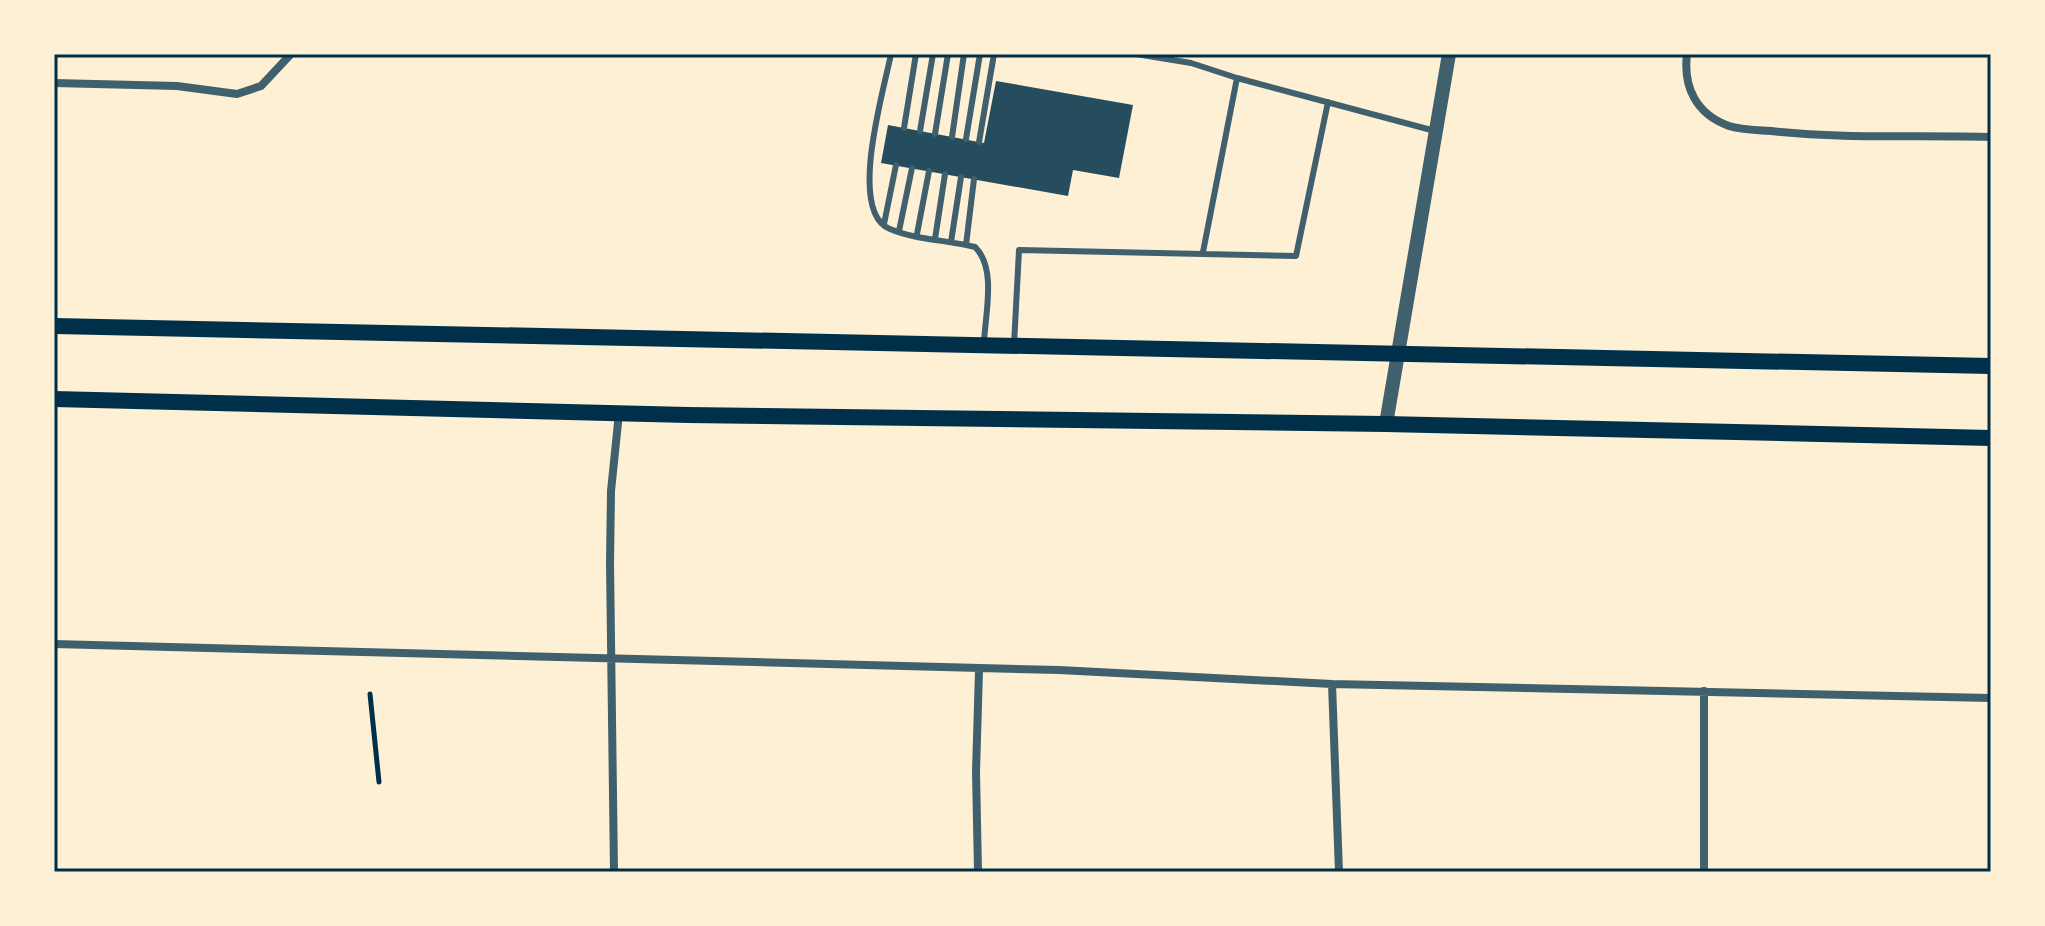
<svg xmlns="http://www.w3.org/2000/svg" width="2045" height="926" viewBox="0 0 2045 926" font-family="Raleway,sans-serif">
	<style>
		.building { fill: #264d5e }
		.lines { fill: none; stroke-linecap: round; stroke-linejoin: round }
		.path { stroke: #003049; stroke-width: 5 }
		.service { stroke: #3f606c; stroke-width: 6 }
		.minor { stroke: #3f606c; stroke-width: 8 }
		.tertiary { stroke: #3f606c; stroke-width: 14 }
		.secondary { stroke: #003049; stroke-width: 16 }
		.neatline { fill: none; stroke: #003049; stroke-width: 3 }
	</style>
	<rect width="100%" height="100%" fill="#fdf0d5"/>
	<path class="building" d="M996,81L1133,105L1119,178L1073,170L1068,196L881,163L888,125L984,143Z"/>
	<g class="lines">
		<path class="path" d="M370,694L379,782"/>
		<path class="service" d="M891,54C884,90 847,212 890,229C916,240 948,240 975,247C997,268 985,315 984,343
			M1136,54L1191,63L1237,78
			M904,128L916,54
			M920,131L933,54
			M935,134L948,54
			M952,137L964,54
			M966,139L980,54
			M979,142L994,54
			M884,224L896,165
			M899,231L912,168
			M917,234L929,171
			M935,239L945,174
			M951,242L961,177
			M966,245L974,179
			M1203,252L1237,78L1435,131
			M1014,345L1019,250L1296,256L1328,102"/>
		<path class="minor" d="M1687,54C1683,87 1696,114 1729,126C1741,130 1758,130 1771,131C1844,139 1918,135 1991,137
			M54,83L177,86L237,94L261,86L291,54
			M54,644L1059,670L1332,684L1991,698
			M1332,684L1339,872
			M1704,691V872
			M614,872L610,563L611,491L619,413
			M978,872L976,772L979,670"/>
		<path class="tertiary" d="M1386,424L1449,54"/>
		<path class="secondary" d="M54,326L1991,366
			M54,399L688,415L1386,424L1991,438"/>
	</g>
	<rect width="2045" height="926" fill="none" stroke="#fdf0d5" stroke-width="112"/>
	<rect x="56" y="56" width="1933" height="814" class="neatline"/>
</svg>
